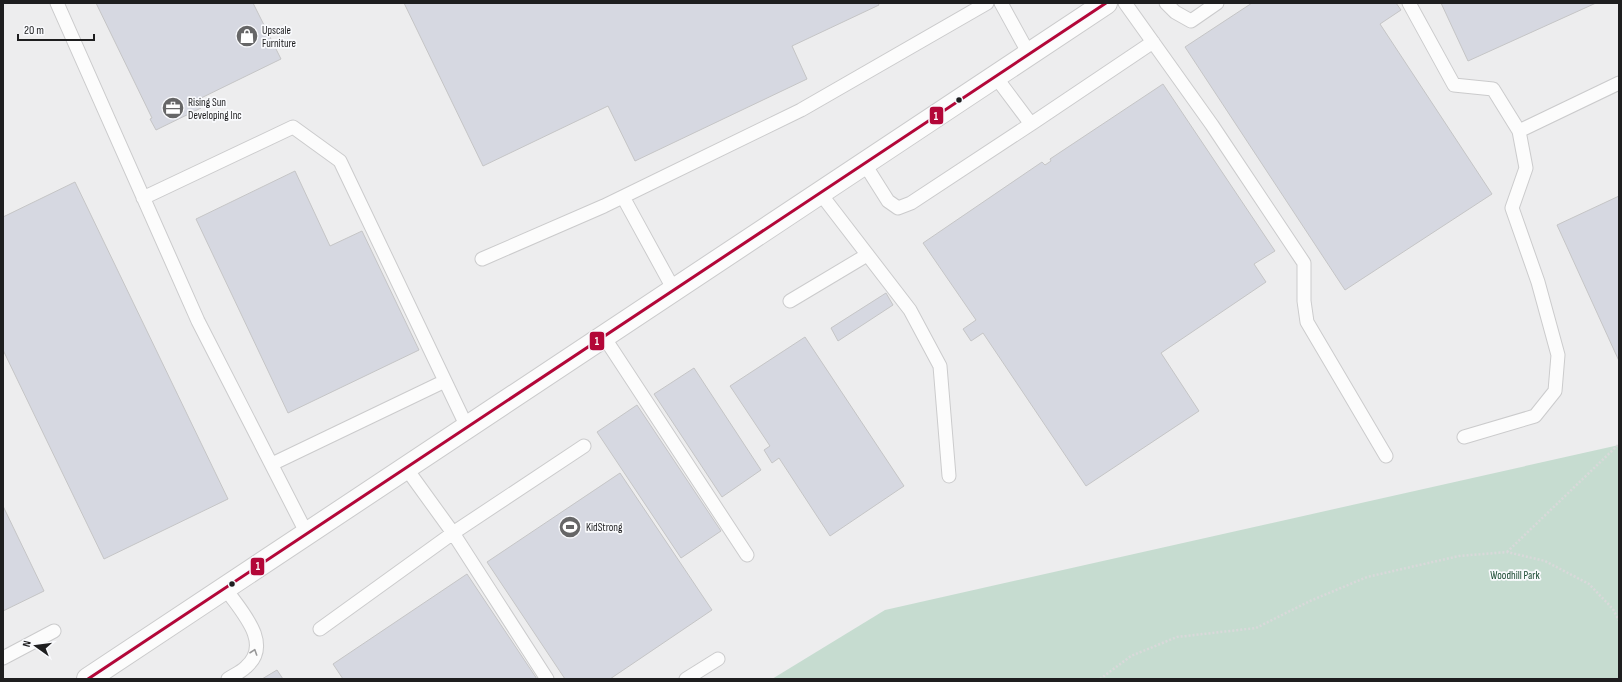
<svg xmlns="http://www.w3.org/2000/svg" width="1622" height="682" viewBox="0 0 1622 682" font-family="'Sofia Sans Condensed',sans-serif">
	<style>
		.green { fill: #c6dcd0 }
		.building { fill: #d6d8e1; stroke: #c5c5c6 }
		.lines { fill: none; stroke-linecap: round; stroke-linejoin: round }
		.service-casing { stroke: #cbcbcc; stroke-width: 15 }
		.tertiary-casing { stroke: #cbcbcc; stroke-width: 24 }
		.path { stroke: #d9d9da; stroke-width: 2.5; stroke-dasharray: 2 2; stroke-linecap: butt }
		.service { stroke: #fcfcfc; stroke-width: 13 }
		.tertiary { stroke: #fcfcfc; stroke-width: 22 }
		.bus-1-casing { stroke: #f9fafd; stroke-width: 6 }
		.bus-1 { stroke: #b30738; stroke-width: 3 }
		.oneway { stroke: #989899 }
		.bus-dot { fill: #1e1e1f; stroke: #f9fafd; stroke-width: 1.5 }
		.labels { text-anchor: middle; stroke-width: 3.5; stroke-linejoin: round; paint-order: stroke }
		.poi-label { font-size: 11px; fill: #1e1e1f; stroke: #f9fafd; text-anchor: start }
		.park-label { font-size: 11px; fill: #184830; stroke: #f9fafd }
		.line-badge { stroke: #f9fafd; stroke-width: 1.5 }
		.badge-label { font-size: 11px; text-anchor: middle; font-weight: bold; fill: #fff }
	</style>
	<rect width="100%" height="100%" fill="#ededee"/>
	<path class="green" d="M1619,445V679H772L885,610Z"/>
	<path class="building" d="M96,3H253L281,59L197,100L201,108L156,130L150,119L152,118Z
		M404,3H878L879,5L792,46L807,79L635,161L608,106L483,166Z
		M1252,3H1396L1401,10L1380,24L1492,194L1345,290L1185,47Z
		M1441,3H1596L1468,61Z
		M1163,84L1275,251L1254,264L1266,282L1161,353L1199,411L1086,486L983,333L971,341L963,329L976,320L923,243L1042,162L1045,165L1051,161L1050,159Z
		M295,171L330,246L362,231L419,350L288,413L196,219Z
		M75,182L228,499L104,559L3,350V217Z
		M1619,196V361L1557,225Z
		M886,293L893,305L838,341L831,328Z
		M805,337L904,486L830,536L779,458L772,463L764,450L770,446L730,386Z
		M694,368L761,470L722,497L654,394Z
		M637,405L721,531L681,558L597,432Z
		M620,473L712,610L610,679H565L487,562Z
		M3,506L44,591L3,611Z
		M467,574L537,679H343L333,664Z
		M277,670L283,679H262Z"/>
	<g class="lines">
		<g class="service-casing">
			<path id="service" d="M57,3L198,321L307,534
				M1001,3L1029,54
				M1125,3L1212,125L1304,263V301L1307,322L1386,456
				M1166,3L1175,12L1191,21L1217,3
				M1409,3L1454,85L1493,89L1519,131L1526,168L1512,208L1538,282L1558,355L1555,391L1535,416L1464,437
				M995,76L1031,124L1153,42
				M1519,131L1619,83
				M864,163L888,201L898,208L911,203L1031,124
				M820,193L910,310L940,366L949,476
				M623,197L674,290
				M143,198L293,127L340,161L467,427
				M482,259L604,206L801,110L987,3
				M790,301L867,255
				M604,337L747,555
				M272,464L445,381
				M406,468L453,533L584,446
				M225,588C239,609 274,643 246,667C241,672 234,675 228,679
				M320,629L453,533L547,679
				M3,658L54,631
				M686,679L718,659"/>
		</g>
		<g class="tertiary-casing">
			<path id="tertiary" d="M88,679L1106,3"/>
		</g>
		<path class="path" d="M1507,552L1618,445
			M1100,679L1131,656L1177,637L1256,628L1310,601L1367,577L1459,556L1507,552L1545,561L1589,584L1613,609L1619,621"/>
		<use href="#service" class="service"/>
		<use href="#tertiary" class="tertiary"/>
		<g class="bus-1-casing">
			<path id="bus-1" d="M88,679L1106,3"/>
		</g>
		<use href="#bus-1" class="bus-1"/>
	</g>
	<defs><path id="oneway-chevron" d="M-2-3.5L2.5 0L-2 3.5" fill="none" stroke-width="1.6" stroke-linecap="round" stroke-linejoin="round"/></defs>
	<use class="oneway" href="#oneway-chevron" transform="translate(254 652) rotate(-71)"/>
	<defs>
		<g id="shop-disc" transform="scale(1.15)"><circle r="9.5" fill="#666667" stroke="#f9fafd"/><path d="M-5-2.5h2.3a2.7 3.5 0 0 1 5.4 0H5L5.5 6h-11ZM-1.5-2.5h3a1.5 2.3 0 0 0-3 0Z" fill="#fff"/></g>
		<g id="office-disc" transform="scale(1.15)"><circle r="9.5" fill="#666667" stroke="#f9fafd"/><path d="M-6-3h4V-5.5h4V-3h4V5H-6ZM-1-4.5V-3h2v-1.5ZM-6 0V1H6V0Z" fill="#fff"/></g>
		<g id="stadium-disc" transform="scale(1.15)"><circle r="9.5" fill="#666667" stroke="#f9fafd"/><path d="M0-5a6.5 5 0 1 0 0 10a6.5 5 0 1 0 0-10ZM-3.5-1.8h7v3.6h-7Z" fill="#fff"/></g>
	</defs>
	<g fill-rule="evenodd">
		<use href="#shop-disc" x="247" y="36"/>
		<use href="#office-disc" x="173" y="108"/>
		<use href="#stadium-disc" x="570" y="527"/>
	</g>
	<g class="bus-dot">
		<circle cx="959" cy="100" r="3.5"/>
		<circle cx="232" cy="584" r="3.5"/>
	</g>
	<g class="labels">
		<g class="poi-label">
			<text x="262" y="34">Upscale<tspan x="262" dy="13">Furniture</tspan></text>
			<text x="188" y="106">Rising Sun<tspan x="188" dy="13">Developing Inc</tspan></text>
			<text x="586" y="531">KidStrong</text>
		</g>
		<g class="park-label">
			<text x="1515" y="579">Woodhill Park</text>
		</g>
	</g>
	<g class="line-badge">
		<rect x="929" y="106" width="15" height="19" rx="4" fill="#b30738"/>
		<rect x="589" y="331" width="16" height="20" rx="4" fill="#b30738"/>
		<rect x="250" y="557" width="15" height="19" rx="4" fill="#b30738"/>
	</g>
	<g class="badge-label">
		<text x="936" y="120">1</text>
		<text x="597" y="345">1</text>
		<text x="258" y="570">1</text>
	</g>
	<rect width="1622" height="682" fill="none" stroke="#1e1e1f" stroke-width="8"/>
	<g transform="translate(36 646) rotate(284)" stroke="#f9fafd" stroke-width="3" paint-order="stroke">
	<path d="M0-3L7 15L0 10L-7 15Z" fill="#1e1e1f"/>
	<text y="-6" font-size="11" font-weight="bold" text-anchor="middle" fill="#1e1e1f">N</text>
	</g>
	<path d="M18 34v6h76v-6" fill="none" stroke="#1e1e1f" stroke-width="2"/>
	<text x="24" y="34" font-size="12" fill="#1e1e1f" stroke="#f9fafd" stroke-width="3" paint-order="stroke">20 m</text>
</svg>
